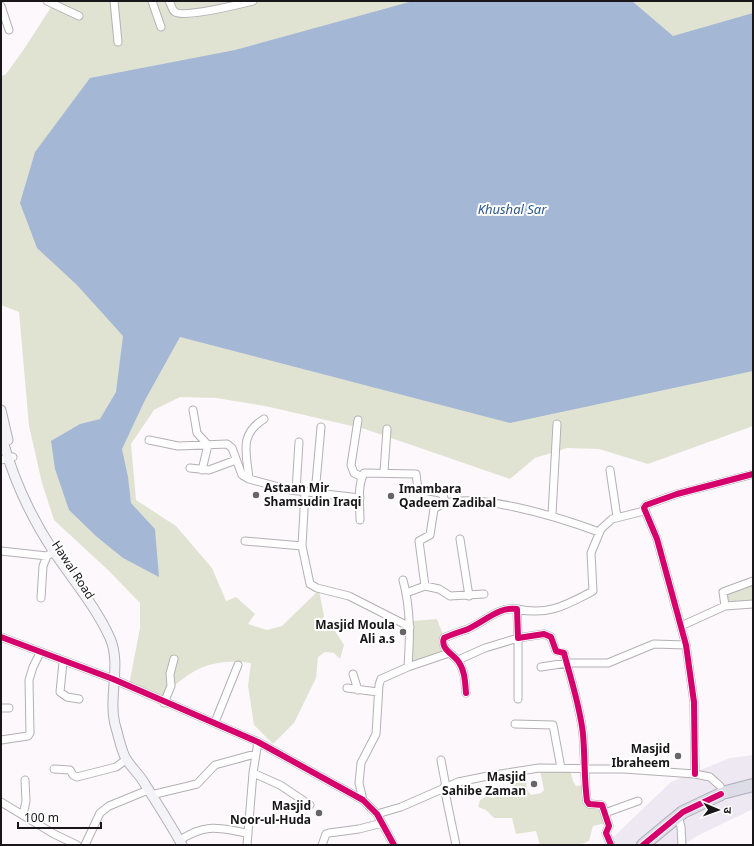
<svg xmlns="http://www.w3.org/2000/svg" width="754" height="846" viewBox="0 0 754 846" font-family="'Noto Sans','Noto Sans Devanagari',sans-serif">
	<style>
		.commercial { fill: #eee8f3 }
		.green { fill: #e1e3d2 }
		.water { fill: #a4b8d6 }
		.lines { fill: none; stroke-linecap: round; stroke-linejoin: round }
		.street-casing { stroke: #b3b1b3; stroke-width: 9 }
		.secondary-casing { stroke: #b3b1b3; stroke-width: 11 }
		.highway-casing { stroke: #adadbb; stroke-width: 14 }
		.street { stroke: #fffeff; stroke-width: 7 }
		.secondary { stroke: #f4f4f8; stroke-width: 9 }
		.highway { stroke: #dddde8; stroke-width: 12 }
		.cycleway-casing { stroke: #fff; stroke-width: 8 }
		.cycleway { stroke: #d6006c; stroke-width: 6 }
		.poi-dot { fill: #686568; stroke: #fff; stroke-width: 1.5 }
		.labels { text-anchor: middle; stroke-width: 4; stroke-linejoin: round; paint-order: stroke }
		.poi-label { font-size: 12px; font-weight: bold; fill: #181618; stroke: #fff; text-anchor: end }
		.street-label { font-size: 12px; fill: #181618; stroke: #fff }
		.water-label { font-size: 13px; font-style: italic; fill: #2d578d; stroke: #fff }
	</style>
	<rect width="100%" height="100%" fill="#fcf8fc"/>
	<path class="commercial" d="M753,755V809L697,836L683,845H605L671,782L730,758Z"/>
	<path class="green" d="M55,1H753V426L648,464L599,449L567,448L535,458L510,479L365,429L265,406L216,398L180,397L154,410L131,444L136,500L176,526L212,568L226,601L236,597L255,614L248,624L267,630L282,626L319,590L324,616L323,622L328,620L344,645L340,659L334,653L325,652L318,657L316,678L294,723L273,744L254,725L248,686L251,663C210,658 192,669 163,696L129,685L140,628V603L109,571L54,520L42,483L29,426L19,312L1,305V76L6,74L24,49Z
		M753,584V601L729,603L727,593Z
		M437,619L442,632L445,651L412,662L413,621Z
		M540,770H570L573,781L576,786L583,785L585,801L601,806L606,823L593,826L589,841L579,845H540L536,831L516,834L512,818H494L486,810L478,807L480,800L487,796L494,798L496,795L504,791L513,795V774L526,772C526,780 525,789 531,795L541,793L544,790Z"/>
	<path class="water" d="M413,1H632L673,36L753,13V371L510,423L180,337L145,400L122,449L128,477L131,503L155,529L159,577L123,558L97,537L69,510L55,469L51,441L80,424L100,419L116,392L123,336L77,285L37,248L20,203L35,152L90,78L235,50Z"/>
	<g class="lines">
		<g class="street-casing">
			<path id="street" d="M47,1L79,16
				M114,1L118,42
				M152,1L161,27
				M169,1C171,4 172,10 175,12C183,18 241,4 253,1
				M1,6L9,30
				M193,410L197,433L208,445L202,470
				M358,420L351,465L354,473L362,477
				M149,440L178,446L227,444L232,448L242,475L249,479L290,490L360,498
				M1,460L13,457
				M190,468L209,470L236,460
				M610,470L617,517
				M384,472L387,429
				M249,479C247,454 238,435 264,419
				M296,491L299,442
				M305,492L302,546L310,584L317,588L349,596L410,627
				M315,494L321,427
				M552,515L557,424
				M360,520C360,505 357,486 364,473L416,474L418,489L440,493L443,495L445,502
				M460,539L469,596
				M245,541L302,546
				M1,551L47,556L59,548
				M403,580C411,610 410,637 408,667
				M425,586L419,541L430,535L434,509C462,485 567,520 599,532
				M406,593L425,586L439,589L450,596L484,594
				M41,598L43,566L47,556
				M725,606L723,592L753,581
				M517,609C549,616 566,605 593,591L591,553L601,529L612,519L644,511
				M681,626L725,606L753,604
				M1,637L113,679L258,742L363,800L377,814L394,845
				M458,660L485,648L518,638V699
				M63,662L60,692L67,697L79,699
				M541,667L567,663H608L654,644L686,645
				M353,674L358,690
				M347,688L378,692
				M466,693C465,682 465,670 458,661C453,654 440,649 444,638C452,634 460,632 468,629C484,622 499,606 517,609L518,638L544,634L551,637L556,651L564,653C571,680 580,706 583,734C585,757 584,779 587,801L589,804L602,805L609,826L606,833L611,845
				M164,703L171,686L170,674L174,659
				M1,708H9
				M215,722L238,665
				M515,724L553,725L561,768
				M1,740L28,736L30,733L29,680L33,667L40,653
				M441,760L446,787
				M54,769L70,770L73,775L77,777L116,767L127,759
				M253,773L280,785L310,805
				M695,774L694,702L686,645L657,539L644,508L646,505L677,494L753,474
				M444,787L456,845
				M151,795L197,784L215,765L255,754
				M363,800L359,783L361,763L376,734L379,685L381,679L408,667L449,653
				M1,802L54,834L77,845
				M605,813L638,801
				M377,814L401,807L458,782L488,776L539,768L624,769L695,774L710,777L720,786
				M23,815L26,801L25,780
				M678,816L681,827L682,845
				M180,840C206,823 219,828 247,833
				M85,845L100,813L109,806L148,790
				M247,845L253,773L258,742
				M322,845L326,834L329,833L359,829L382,823"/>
		</g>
		<g class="secondary-casing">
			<path id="secondary" d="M1,410L8,440
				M1,434C12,476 30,516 54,552C73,580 96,607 110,638C122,665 107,699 116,728C119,738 121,750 126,759C131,767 138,773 143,781C156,802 170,823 182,845"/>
		</g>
		<g class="highway-casing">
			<path id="highway" d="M726,792L753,785
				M643,845L683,812L721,794"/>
		</g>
		<use href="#street" class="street"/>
		<use href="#secondary" class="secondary"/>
		<use href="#highway" class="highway"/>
		<g class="cycleway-casing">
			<path id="cycleway" d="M1,637L113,679L258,742L363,800L377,814L394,845
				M466,693C465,682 465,670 458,661C453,654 440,649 444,638C452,634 460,632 468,629C484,622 499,606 517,609L518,638L544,634L551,637L556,651L564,653C571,680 580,706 583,734C585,757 584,779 587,801L589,804L602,805L609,826L606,833L611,845
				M695,774L694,702L686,645L657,539L644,508L646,505L677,494L753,474
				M643,845L683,812L721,794"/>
		</g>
		<use href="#cycleway" class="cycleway"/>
	</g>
	<g class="poi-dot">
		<circle cx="256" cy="495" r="4"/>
		<circle cx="391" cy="496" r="4"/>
		<circle cx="403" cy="632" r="4"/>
		<circle cx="678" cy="756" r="4"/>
		<circle cx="534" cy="784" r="4"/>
		<circle cx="319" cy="813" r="4"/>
	</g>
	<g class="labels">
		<g class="poi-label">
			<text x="264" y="492" text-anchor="start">Astaan Mir<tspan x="264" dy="14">Shamsudin Iraqi</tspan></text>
			<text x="399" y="493" text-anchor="start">Imambara<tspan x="399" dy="14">Qadeem Zadibal</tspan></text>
			<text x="395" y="629">Masjid Moula<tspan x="395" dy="14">Ali a.s</tspan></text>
			<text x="670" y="753">Masjid<tspan x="670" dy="14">Ibraheem</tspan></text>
			<text x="526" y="781">Masjid<tspan x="526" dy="14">Sahibe Zaman</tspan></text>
			<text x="311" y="810">Masjid<tspan x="311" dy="14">Noor-ul-Huda</tspan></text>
		</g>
		<g class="street-label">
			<text transform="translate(73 570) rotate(57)" y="4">Hawal Road</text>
		</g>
		<g class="water-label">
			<text x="512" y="214">Khushal Sar</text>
		</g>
	</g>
	<rect width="754" height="846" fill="none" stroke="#181618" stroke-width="4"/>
	<g transform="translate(718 810) rotate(92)" stroke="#ffffff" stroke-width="3" paint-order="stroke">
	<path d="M0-3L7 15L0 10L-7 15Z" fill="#181618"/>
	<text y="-6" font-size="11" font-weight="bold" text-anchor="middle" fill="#181618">उ</text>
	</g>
	<path d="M18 822v6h83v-6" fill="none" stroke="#181618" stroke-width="2"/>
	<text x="24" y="822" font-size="12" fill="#181618" stroke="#ffffff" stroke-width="3" paint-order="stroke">100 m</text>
</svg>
